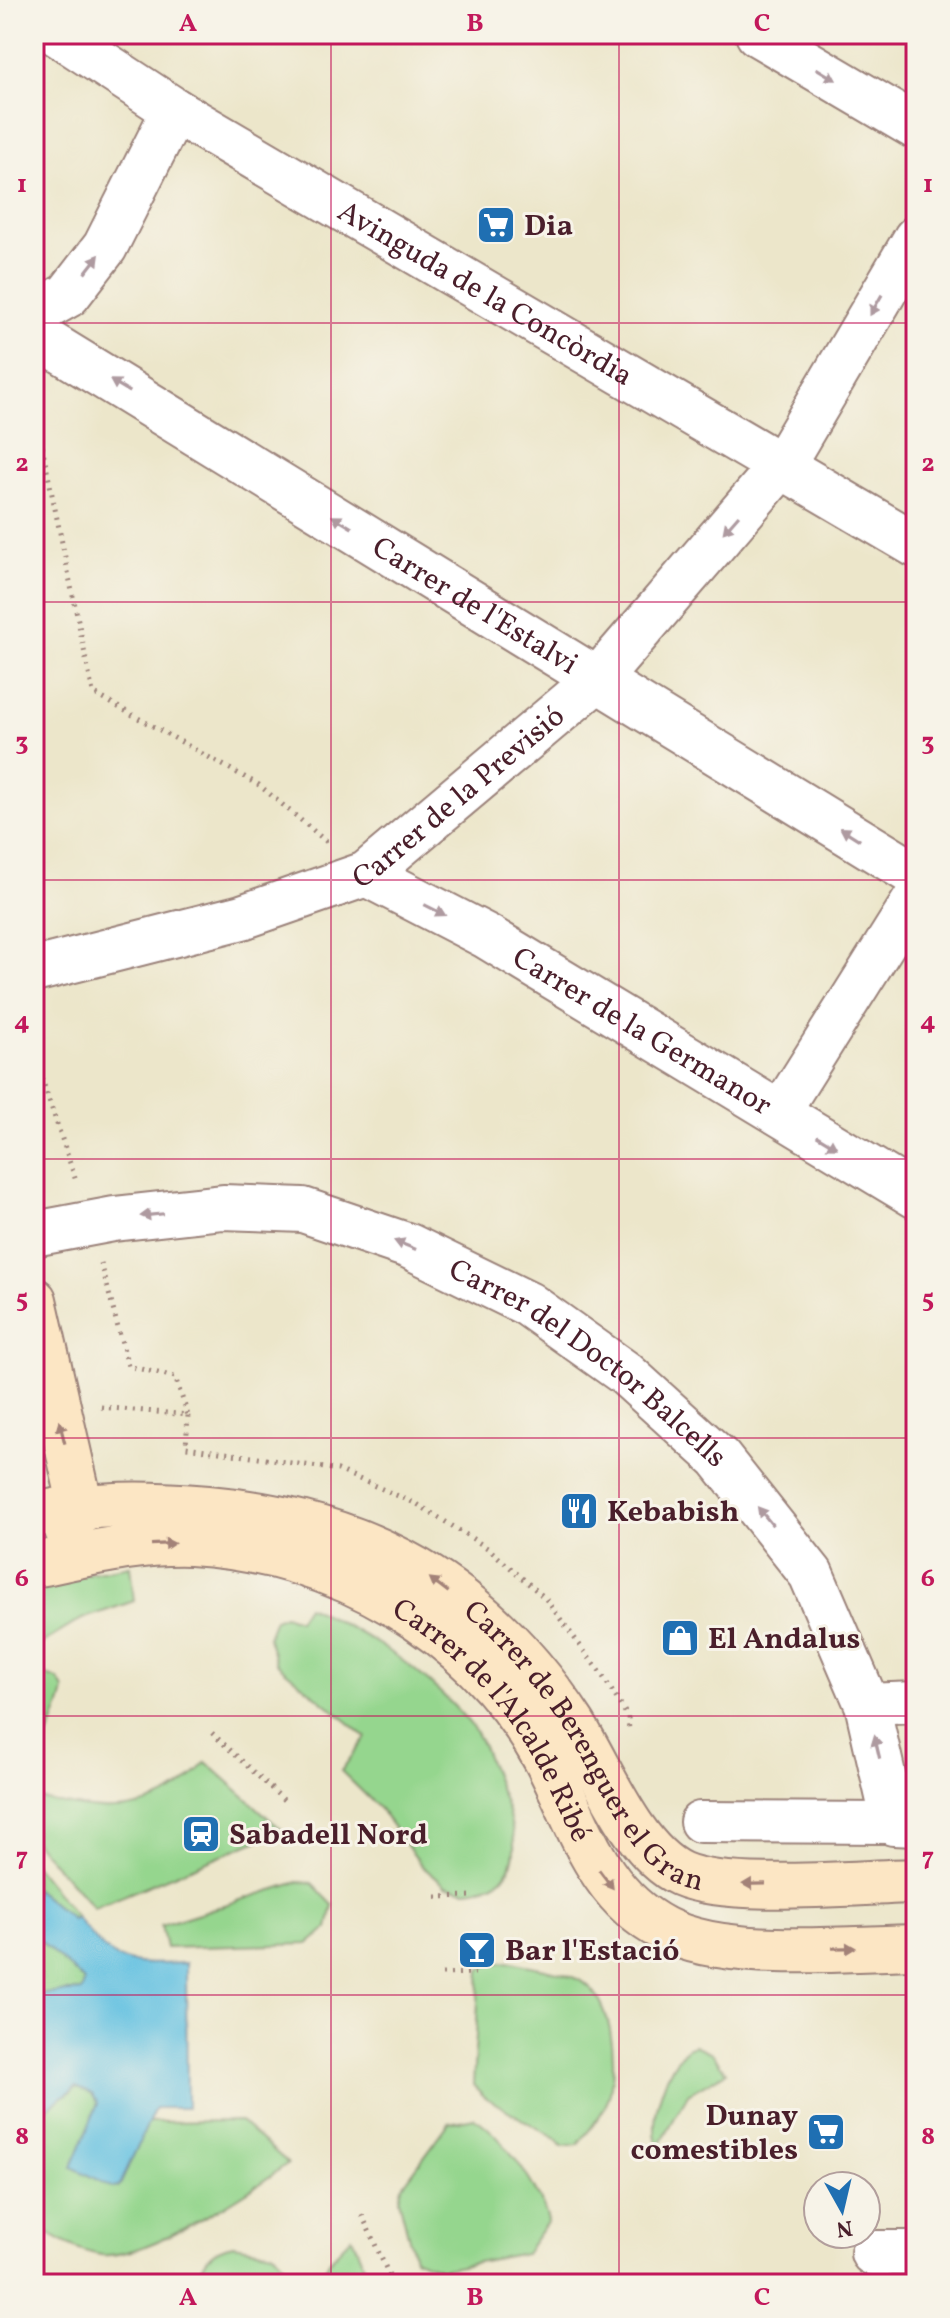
<svg xmlns="http://www.w3.org/2000/svg" width="950" height="2318" viewBox="0 0 950 2318" font-family="Vollkorn,serif">
	<style>
		.green { fill: #95d68e; stroke: #707a5c; stroke-width: 2 }
		.water { fill: #63c1e1; stroke: #567086; stroke-width: 2 }
		.lines { fill: none; stroke-linecap: round; stroke-linejoin: round }
		.pedestrian-casing { stroke: #9b827a; stroke-width: 44 }
		.minor-casing { stroke: #9b827a; stroke-width: 48 }
		.tertiary-casing { stroke: #9b827a; stroke-width: 48 }
		.secondary-casing { stroke: #9b827a; stroke-width: 48 }
		.path { stroke: #9b827a; stroke-width: 5; stroke-dasharray: 2 6; stroke-linecap: butt }
		.pedestrian { stroke: #fff; stroke-width: 40 }
		.minor { stroke: #fff; stroke-width: 44 }
		.tertiary { stroke: #fff; stroke-width: 44 }
		.secondary { stroke: #fce6c4; stroke-width: 44 }
		.oneway { fill: #ae9aa0 }
		.oneway2 { fill: #a38278 }
		.grid { fill: none; stroke: #c2185b; stroke-width: 2; stroke-opacity: 0.55 }
		.labels { text-anchor: middle; stroke-width: 6; stroke-linejoin: round; paint-order: stroke }
		.poi-label { font-size: 30px; font-weight: bold; fill: #4a1f2b; stroke: #f7f3e8; text-anchor: start }
		.street-label { font-size: 30px; fill: #4a1f2b; stroke: #f7f3e8 }
		.neatline { fill: none; stroke: #c2185b; stroke-width: 3 }
		.grid-label { font-size: 26px; text-anchor: middle; font-weight: bold; fill: #c2185b }
	</style>
	<rect width="100%" height="100%" fill="#f7f3e8"/>
	<filter id="ink" filterUnits="userSpaceOnUse"><feTurbulence type="fractalNoise" baseFrequency=".0125" numOctaves="2"/><feDisplacementMap in="SourceGraphic" scale="16" xChannelSelector="R" yChannelSelector="G"/><feConvolveMatrix kernelMatrix="1 2 1 2 8 2 1 2 1" color-interpolation-filters="sRGB"/></filter>
	<filter id="wash" filterUnits="userSpaceOnUse"><feTurbulence type="fractalNoise" baseFrequency=".006" numOctaves="4" result="noise"/><feDisplacementMap in="SourceGraphic" scale="32" xChannelSelector="R" yChannelSelector="G"/><feGaussianBlur stdDeviation="1.8" result="paint"/><feColorMatrix in="noise" values="0 0 0 0 0 0 0 0 0 0 0 0 0 0 0 0 0 1.4 0 .05"/><feComposite in="paint" operator="in"/></filter>
	<g filter="url(#wash)">
		<rect width="100%" height="100%" fill="#ece6ca"/>
		<path class="green" d="M130,1566L134,1601L82,1619L34,1648V1593L74,1576Z
			M307,1606C358,1630 404,1656 444,1696C454,1706 465,1717 473,1728C483,1742 489,1762 495,1778C513,1821 538,1886 465,1890L446,1886L422,1866L380,1809L341,1771L366,1737L276,1663L268,1637L275,1619L284,1615L298,1620Z
			M34,1671L58,1679L64,1689C62,1716 22,1776 40,1798C49,1803 60,1803 70,1805C123,1816 172,1806 206,1762L282,1830L94,1908L34,1841Z
			M34,1864L76,1917L72,1919L34,1888Z
			M298,1882L312,1883L333,1905L328,1928L308,1944L166,1948L161,1925Z
			M34,1935L84,1981L82,1991L34,1995Z
			M511,1962C533,1967 558,1970 578,1979C613,1996 617,2058 610,2092C607,2111 589,2129 578,2145L562,2146L556,2139L485,2097L473,2085L480,1970L492,1963Z
			M694,2045L712,2053L726,2072L688,2094L659,2146C645,2124 670,2052 694,2045Z
			M77,2087L92,2094L98,2103L96,2111L119,2187L148,2122L240,2121L288,2163C254,2190 144,2260 101,2255C78,2252 54,2237 34,2225V2118Z
			M474,2118C502,2134 540,2189 548,2221L525,2253L440,2269L414,2258L399,2199L402,2187L449,2123Z
			M352,2237L367,2273L376,2274L380,2284H318L329,2261Z
			M233,2245L274,2252L283,2264C264,2292 226,2284 196,2284C203,2261 209,2250 233,2245Z"/>
		<path class="water" d="M34,1888L72,1919L76,1917C116,1967 123,1965 186,1963L187,2108H155L119,2187L113,2188L72,2167L98,2103L92,2094L76,2087L34,2118V1995L82,1991L84,1981L34,1935Z"/>
	</g>
	<g filter="url(#ink)">
		<g class="lines">
			<g class="pedestrian-casing">
				<path id="pedestrian" d="M779,1113L916,895
					M867,1704L916,1702
					M700,1822L894,1823"/>
			</g>
			<g class="minor-casing">
				<g id="minor">
					<path d="M758,34L916,127"/>
					<path d="M34,314L68,295L105,247L174,110"/>
					<path id="s1" d="M34,334L916,875"/>
					<path id="s2" d="M366,874L486,936L916,1196"/>
					<path id="s3" d="M34,970L242,917L366,874L599,678L782,465L916,238"/>
					<path id="s4" d="M34,1234L114,1219L223,1207L303,1210L409,1246L528,1304L625,1373L719,1458L811,1574L867,1704L894,1823L916,1824"/>
					<path d="M873,2253H916"/>
				</g>
			</g>
			<g class="tertiary-casing">
				<g id="tertiary">
					<path id="s5" d="M58,34L174,110L916,545"/>
				</g>
			</g>
			<g class="secondary-casing">
				<g id="secondary">
					<path d="M34,1300L81,1507L67,1530"/>
					<path id="s6" d="M34,1515C92,1502 150,1503 208,1508C369,1522 484,1588 573,1724C601,1768 633,1852 681,1874C729,1895 859,1882 916,1881"/>
					<path id="s7" d="M34,1565C84,1555 138,1541 190,1543C335,1551 476,1629 546,1760C579,1822 596,1894 664,1929C726,1961 846,1948 916,1947"/>
				</g>
			</g>
			<path class="path" d="M34,407L93,693L259,785L328,843
				M34,1055L76,1181
				M101,1263L128,1366L175,1377L188,1415
				M101,1407L188,1415L186,1447L338,1470L417,1504L489,1549L545,1598L604,1678L628,1717L629,1731
				M212,1733L288,1804
				M436,1897L474,1896
				M442,1974L475,1973
				M362,2215L393,2284"/>
			<use href="#pedestrian" class="pedestrian"/>
			<use href="#minor" class="minor"/>
			<use href="#tertiary" class="tertiary"/>
			<use href="#secondary" class="secondary"/>
		</g>
		<defs><path id="oneway-solid" d="M-6-.8H1V-3.2L6.5 0L1 3.2V.8H-6Z" transform="scale(2)"/></defs>
		<g class="oneway">
			<use href="#oneway-solid" transform="translate(826 74) rotate(31)"/>
			<use href="#oneway-solid" transform="translate(92 264) rotate(-52)"/>
			<use href="#oneway-solid" transform="translate(876 305) rotate(120)"/>
			<use href="#oneway-solid" transform="translate(120 386) rotate(-149)"/>
			<use href="#oneway-solid" transform="translate(342 522) rotate(-149)"/>
			<use href="#oneway-solid" transform="translate(731 524) rotate(131)"/>
			<use href="#oneway-solid" transform="translate(850 834) rotate(-148)"/>
			<use href="#oneway-solid" transform="translate(435 910) rotate(27)"/>
			<use href="#oneway-solid" transform="translate(827 1142) rotate(31)"/>
			<use href="#oneway-solid" transform="translate(152 1215) rotate(174)"/>
			<use href="#oneway-solid" transform="translate(405 1245) rotate(-158)"/>
			<use href="#oneway-solid" transform="translate(765 1516) rotate(-129)"/>
			<use href="#oneway-solid" transform="translate(877 1747) rotate(-103)"/>
		</g>
		<g class="oneway2">
			<use href="#oneway-solid" transform="translate(62 1432) rotate(-104)"/>
			<use href="#oneway-solid" transform="translate(163 1544) rotate(-3)"/>
			<use href="#oneway-solid" transform="translate(439 1585) rotate(-143)"/>
			<use href="#oneway-solid" transform="translate(606 1879) rotate(53)"/>
			<use href="#oneway-solid" transform="translate(754 1884) rotate(179)"/>
			<use href="#oneway-solid" transform="translate(844 1948) rotate(-1)"/>
		</g>
	</g>
	<path class="grid" d="M331,34V2284M619,34V2284M34,323H916M34,602H916M34,880H916M34,1159H916M34,1438H916M34,1716H916M34,1995H916"/>
	<defs>
		<g id="supermarket-square" transform="scale(2)"><rect x="-9" y="-9" width="18" height="18" rx="4" fill="#1f6fb2" stroke="#f7f3e8"/><path d="M-6-5.5h2.5l.6 2H6L4.5 2H-2.5L-4.4-4H-6ZM-1.5 3.2a1.3 1.3 0 1 0 .1 0ZM3 3.2a1.3 1.3 0 1 0 .1 0Z" fill="#fff"/></g>
		<g id="restaurant-square" transform="scale(2)"><rect x="-9" y="-9" width="18" height="18" rx="4" fill="#1f6fb2" stroke="#f7f3e8"/><path d="M-5-6h1v4h1v-4h1v4h1v-4h1v5L-1.5 .5V6h-2V.5L-5-1ZM5-6V6H3V1.5H1.5Q1.5-4 5-6Z" fill="#fff"/></g>
		<g id="shop-square" transform="scale(2)"><rect x="-9" y="-9" width="18" height="18" rx="4" fill="#1f6fb2" stroke="#f7f3e8"/><path d="M-5-2.5h2.3a2.7 3.5 0 0 1 5.4 0H5L5.5 6h-11ZM-1.5-2.5h3a1.5 2.3 0 0 0-3 0Z" fill="#fff"/></g>
		<g id="station-square" transform="scale(2)"><rect x="-9" y="-9" width="18" height="18" rx="4" fill="#1f6fb2" stroke="#f7f3e8"/><path d="M-3-6H3Q5-6 5-4V2Q5 4 3 4L4.5 6H3L1.5 4h-3L-3 6H-4.5L-3 4Q-5 4-5 2V-4Q-5-6-3-6ZM-3.5-4v3h7v-3ZM-3.5 1v1.5H-2V1ZM2 1v1.5H3.5V1Z" fill="#fff"/></g>
		<g id="bar-square" transform="scale(2)"><rect x="-9" y="-9" width="18" height="18" rx="4" fill="#1f6fb2" stroke="#f7f3e8"/><path d="M-6-5H6L.8 .8V4.5H3.5V6h-7V4.5H-.8V.8Z" fill="#fff"/></g>
	</defs>
	<g fill-rule="evenodd">
		<use href="#supermarket-square" x="496" y="225"/>
		<use href="#restaurant-square" x="579" y="1511"/>
		<use href="#shop-square" x="680" y="1638"/>
		<use href="#station-square" x="201" y="1834"/>
		<use href="#bar-square" x="477" y="1950"/>
		<use href="#supermarket-square" x="826" y="2132"/>
	</g>
	<g class="labels">
		<g class="poi-label">
			<text x="524" y="235">Dia</text>
			<text x="607" y="1521">Kebabish</text>
			<text x="708" y="1648">El Andalus</text>
			<text x="229" y="1844">Sabadell Nord</text>
			<text x="505" y="1960">Bar l'Estació</text>
			<text x="798" y="2125" text-anchor="end">Dunay<tspan x="798" dy="34">comestibles</tspan></text>
		</g>
		<g class="street-label">
			<text dy="10" stroke="none"><textPath href="#s5" startOffset="500">Avinguda de la Concòrdia</textPath></text>
			<text dy="10" stroke="none"><textPath href="#s1" startOffset="518">Carrer de l'Estalvi</textPath></text>
			<text dy="10" stroke="none"><textPath href="#s3" startOffset="466">Carrer de la Previsió</textPath></text>
			<text dy="10" stroke="none"><textPath href="#s2" startOffset="318">Carrer de la Germanor</textPath></text>
			<text dy="10" stroke="none"><textPath href="#s4" startOffset="598">Carrer del Doctor Balcells</textPath></text>
			<text dy="10" stroke="none"><textPath href="#s7" startOffset="528">Carrer de l'Alcalde Ribé</textPath></text>
			<text dy="10" stroke="none"><textPath href="#s6" startOffset="642">Carrer de Berenguer el Gran</textPath></text>
		</g>
	</g>
	<rect width="950" height="2318" fill="none" stroke="#f7f3e8" stroke-width="88"/>
	<g transform="translate(842 2210) rotate(172)"><circle r="38" fill="#f7f3e8" stroke="#b29e9c" stroke-width="2"/>
	<path d="M0-6L14 30L0 20L-14 30Z" fill="#1f6fb2"/>
	<text y="-12" font-size="22" font-weight="bold" text-anchor="middle" fill="#4a1f2b">N</text>
	</g>
	<rect x="44" y="44" width="862" height="2230" class="neatline"/>
	<g class="grid-label">
		<text x="188" y="31">A</text>
		<text x="475" y="31">B</text>
		<text x="762" y="31">C</text>
		<text x="22" y="192">1</text>
		<text x="928" y="192">1</text>
		<text x="22" y="471">2</text>
		<text x="928" y="471">2</text>
		<text x="22" y="750">3</text>
		<text x="928" y="750">3</text>
		<text x="22" y="1029">4</text>
		<text x="928" y="1029">4</text>
		<text x="22" y="1307">5</text>
		<text x="928" y="1307">5</text>
		<text x="22" y="1586">6</text>
		<text x="928" y="1586">6</text>
		<text x="22" y="1865">7</text>
		<text x="928" y="1865">7</text>
		<text x="22" y="2144">8</text>
		<text x="928" y="2144">8</text>
		<text x="188" y="2305">A</text>
		<text x="475" y="2305">B</text>
		<text x="762" y="2305">C</text>
	</g>
</svg>
